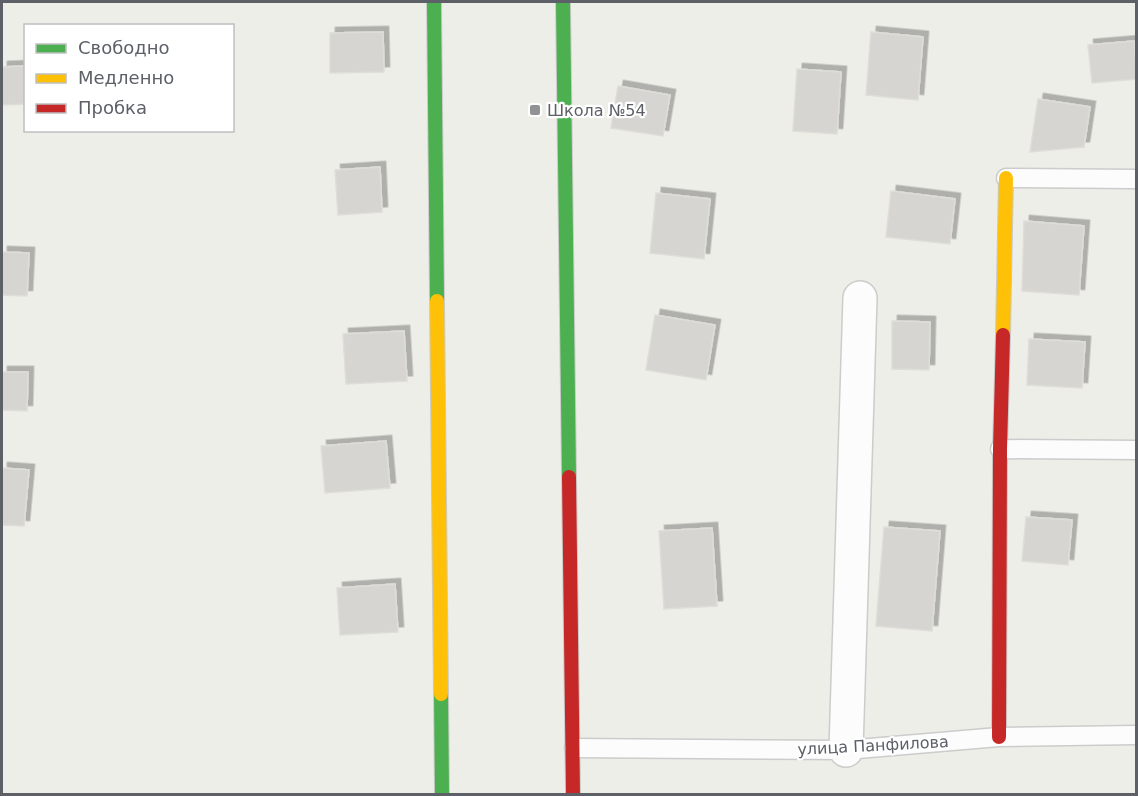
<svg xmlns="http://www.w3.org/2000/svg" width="1138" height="796" viewBox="0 0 1138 796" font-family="'DejaVu Sans',sans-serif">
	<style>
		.building { fill: #d6d5d2; stroke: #deddd7; stroke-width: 1.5; filter: url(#shadow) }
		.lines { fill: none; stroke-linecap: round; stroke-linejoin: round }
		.lane-casing { stroke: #cbcccb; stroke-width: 21 }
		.street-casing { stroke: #cbcccb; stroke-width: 36 }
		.fast-casing { stroke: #cacbca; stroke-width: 16 }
		.slow-casing { stroke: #cacbca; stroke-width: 16 }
		.jam-casing { stroke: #cacbca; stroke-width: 16 }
		.lane { stroke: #fcfcfc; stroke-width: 18 }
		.street { stroke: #fcfcfc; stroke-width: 33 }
		.fast { stroke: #4caf50; stroke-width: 14 }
		.slow { stroke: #ffc107; stroke-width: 14 }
		.jam { stroke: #c62828; stroke-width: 14 }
		.poi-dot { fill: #909294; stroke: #fff; stroke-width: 2 }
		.labels { text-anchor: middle; stroke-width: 4.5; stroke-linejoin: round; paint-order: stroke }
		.poi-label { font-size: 16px; fill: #5d6067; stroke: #fff; text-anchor: start }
		.street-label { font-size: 16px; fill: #5d6067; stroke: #fff }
	</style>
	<defs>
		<filter id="shadow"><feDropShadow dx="5.5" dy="-5.5" stdDeviation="0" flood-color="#0004"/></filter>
	</defs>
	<rect width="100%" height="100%" fill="#eeeee9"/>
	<path class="building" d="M383,32L384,72L330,73V33Z
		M871,32L923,37L918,100L866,95Z
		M1134,41L1137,79L1092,83L1088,45Z
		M26,66V104L2,105V67Z
		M797,69L841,72L837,134L793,131Z
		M618,86L670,95L663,136L611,128Z
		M1038,99L1090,107L1084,147L1030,152Z
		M380,167L382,212L338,215L335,170Z
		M891,191L955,199L950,244L886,237Z
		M656,193L710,199L704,259L650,253Z
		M1024,221L1084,226L1079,295L1022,291Z
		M2,252L29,253L27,296L2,295Z
		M655,315L715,325L706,380L646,370Z
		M892,321L930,322L929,370L892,369Z
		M404,331L407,381L346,384L343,334Z
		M1029,339L1085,342L1082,388L1027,385Z
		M2,372H28L27,411L2,410Z
		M386,441L390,488L325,493L321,446Z
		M2,468L29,470L24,526L2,525Z
		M1026,517L1072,520L1068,565L1022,561Z
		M884,527L940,531L932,631L876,626Z
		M712,528L717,606L664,609L659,531Z
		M395,584L398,632L340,635L337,588Z"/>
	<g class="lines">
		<g class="lane-casing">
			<path id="lane" d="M1006,178L1136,179
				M1000,449L1136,450
				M574,748L846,750L999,737L1136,735"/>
		</g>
		<g class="street-casing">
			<path id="street" d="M846,750L860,298"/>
		</g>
		<g class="fast-casing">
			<path id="fast" d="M434,2L437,301
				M563,2L569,477
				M441,694L442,794"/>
		</g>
		<g class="slow-casing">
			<path id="slow" d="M437,301L441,694
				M1003,335L1006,178"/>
		</g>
		<g class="jam-casing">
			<path id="jam" d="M569,477L573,794
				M999,737L1000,449L1003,335"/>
		</g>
		<use href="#lane" class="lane"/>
		<use href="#street" class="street"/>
		<use href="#fast" class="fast"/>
		<use href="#slow" class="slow"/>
		<use href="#jam" class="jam"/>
	</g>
	<rect class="poi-dot" x="529" y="104" width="12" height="12" rx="3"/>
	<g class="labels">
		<g class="poi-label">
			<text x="547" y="116">Школа №54</text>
		</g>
		<g class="street-label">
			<text transform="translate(873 745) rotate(-3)" y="6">улица Панфилова</text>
		</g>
	</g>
	<rect width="1138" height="796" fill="none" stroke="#5d6067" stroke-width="6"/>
	<rect x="24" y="24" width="210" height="108" fill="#ffffff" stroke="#bebfc2" stroke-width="1.5"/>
	<rect x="36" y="44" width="30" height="9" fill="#4caf50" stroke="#bebfc2" stroke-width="1.5"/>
	<text x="78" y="54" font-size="18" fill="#5d6067">Свободно</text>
	<rect x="36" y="74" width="30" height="9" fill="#ffc107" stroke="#bebfc2" stroke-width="1.5"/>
	<text x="78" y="84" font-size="18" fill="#5d6067">Медленно</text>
	<rect x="36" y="104" width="30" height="9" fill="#c62828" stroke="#bebfc2" stroke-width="1.5"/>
	<text x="78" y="114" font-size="18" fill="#5d6067">Пробка</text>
</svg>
